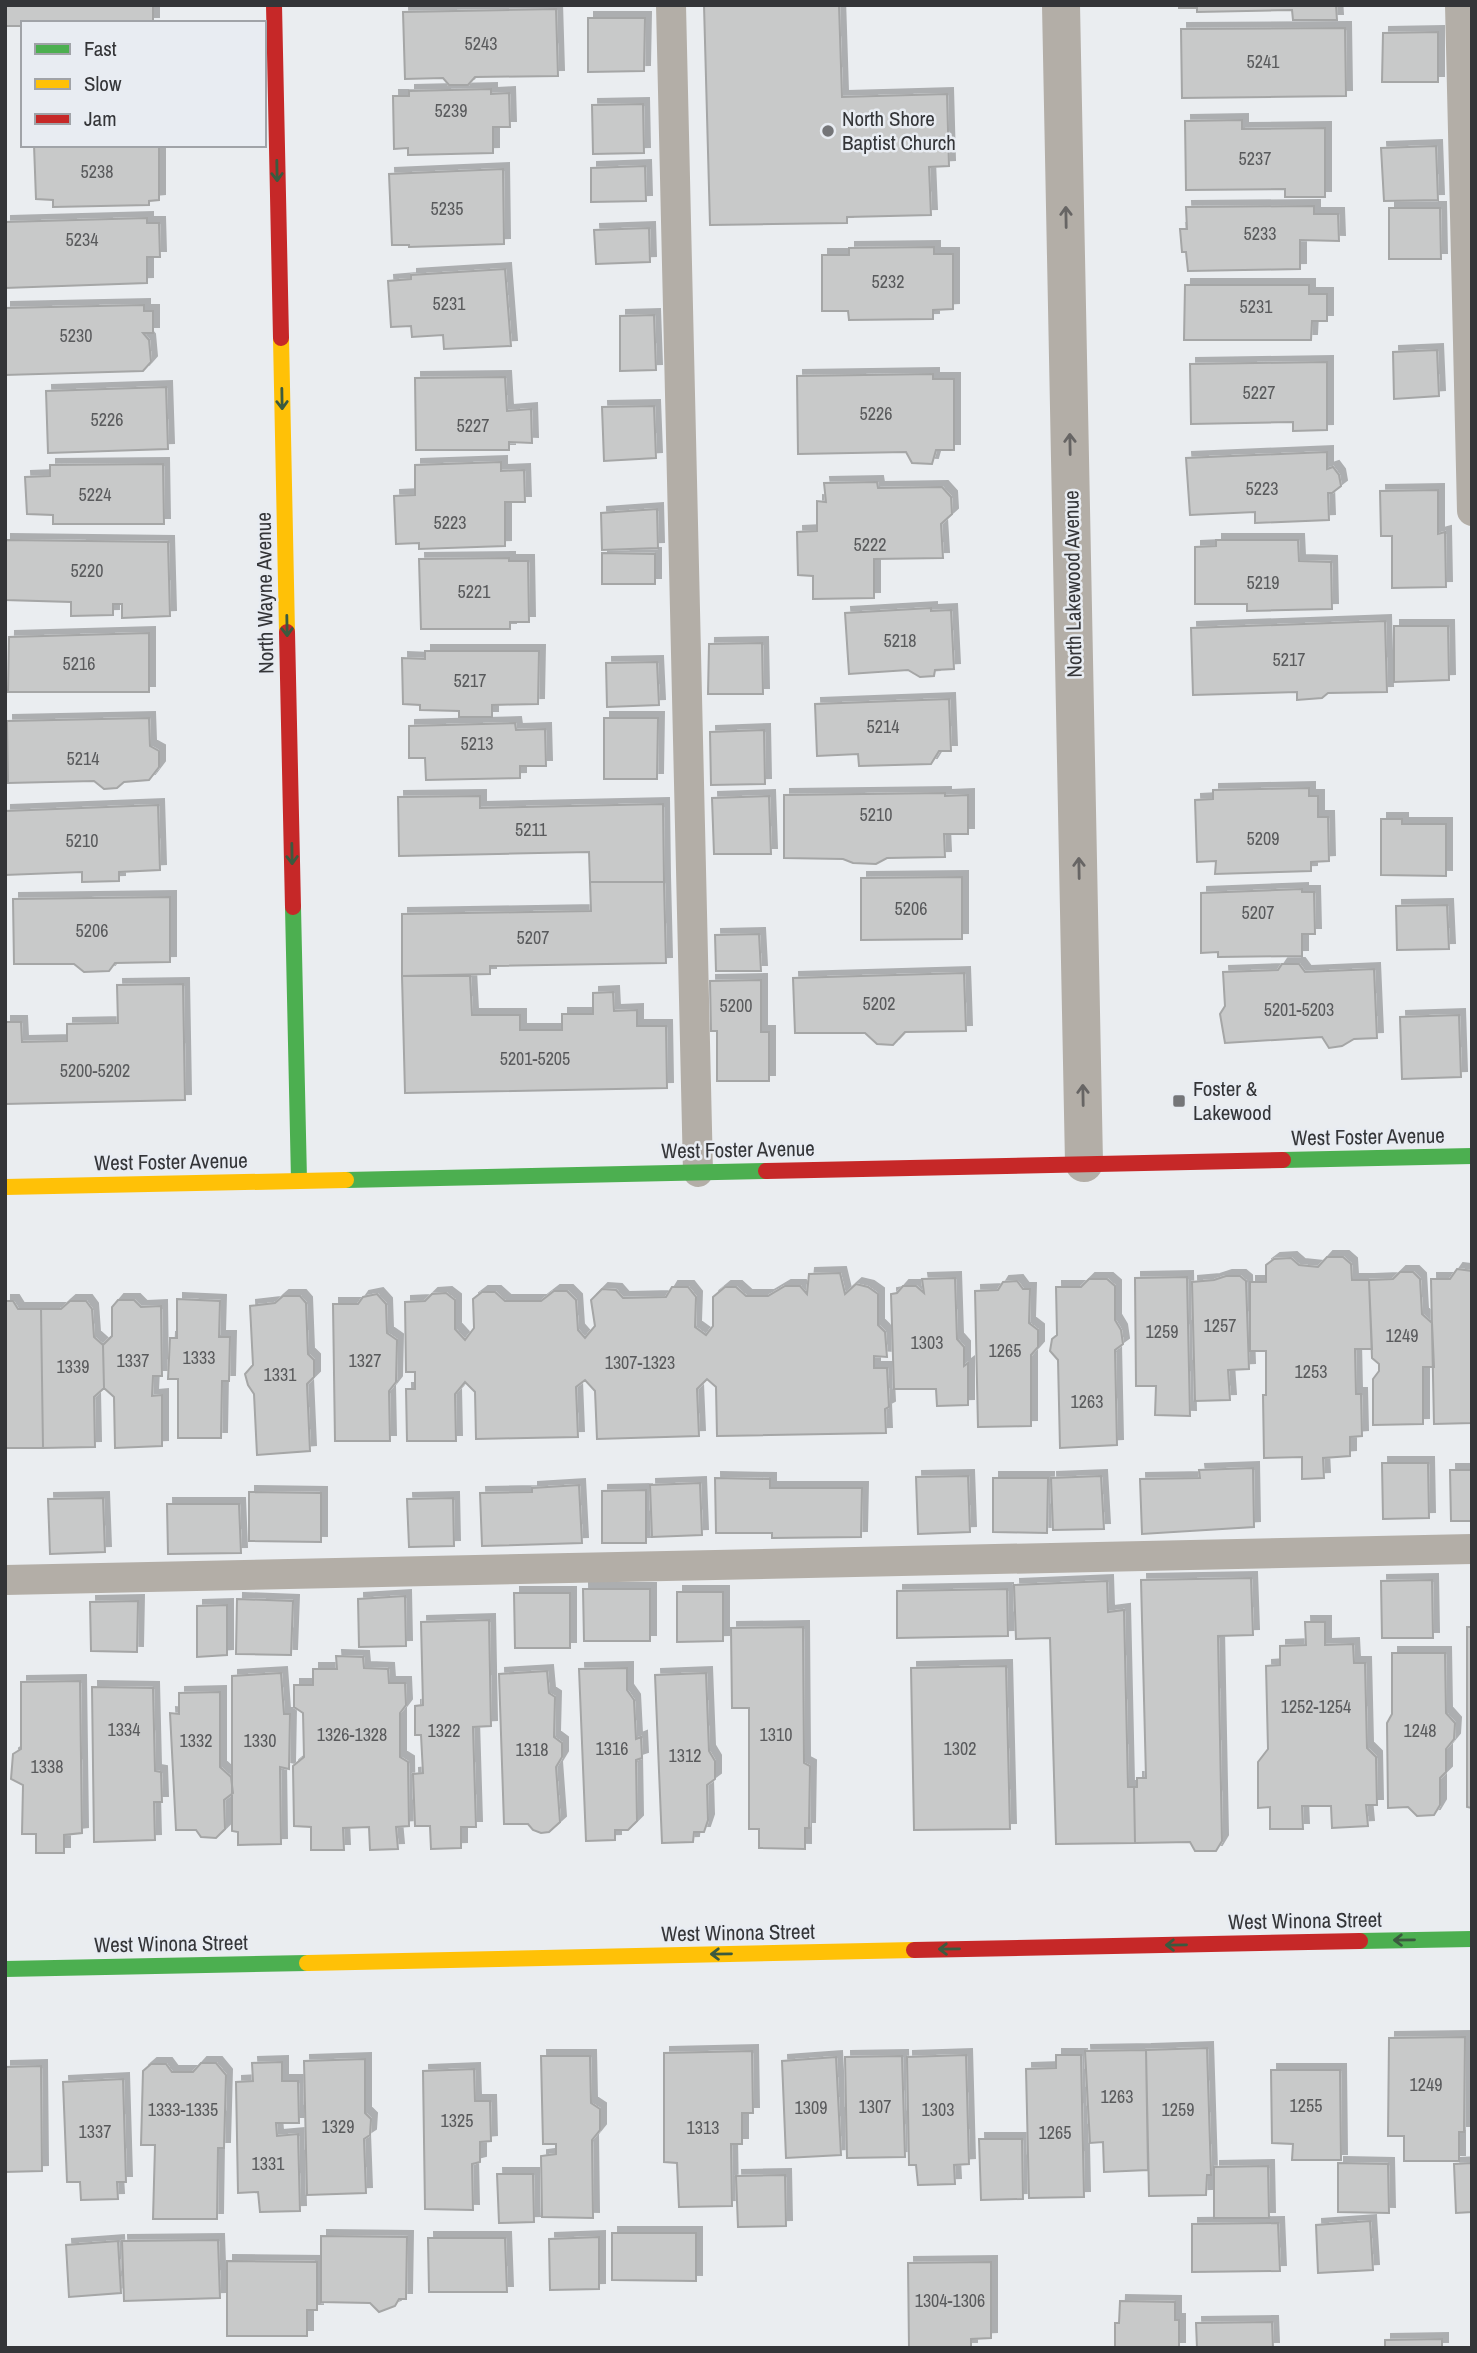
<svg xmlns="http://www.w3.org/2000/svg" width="1477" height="2353" viewBox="0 0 1477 2353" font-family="'Archivo Narrow',sans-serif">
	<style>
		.building { fill: #c8c9c9; stroke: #a5a6a6; stroke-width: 2; filter: url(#shadow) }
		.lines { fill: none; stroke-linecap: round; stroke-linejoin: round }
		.lane { stroke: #b3aea7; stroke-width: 30 }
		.street { stroke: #b3aea7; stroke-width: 38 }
		.fast { stroke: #4caf50; stroke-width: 16 }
		.slow { stroke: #ffc107; stroke-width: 16 }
		.jam { stroke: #c62828; stroke-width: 16 }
		.oneway { stroke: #3b5a3f }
		.oneway2 { stroke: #676564 }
		.poi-dot { fill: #747578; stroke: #e8ecf2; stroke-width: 2.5 }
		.labels { text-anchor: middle; stroke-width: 5; stroke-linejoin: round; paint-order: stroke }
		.number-label { font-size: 18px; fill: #595a5c }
		.poi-label { font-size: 21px; fill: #343538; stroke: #e8ecf2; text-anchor: start }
		.street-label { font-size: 21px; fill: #343538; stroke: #e8ecf2 }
	</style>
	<defs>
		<filter id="shadow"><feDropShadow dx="6" dy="-6" stdDeviation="0" flood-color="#0004"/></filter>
	</defs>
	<rect width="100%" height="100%" fill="#eaedf0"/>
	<path class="building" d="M5,5H153V23H23V26H5Z
		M704,5H839L842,97L947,94L949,166L929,167L931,215L847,217V223L710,225Z
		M1179,5H1336L1337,20H1293L1292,10L1197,12V8H1179Z
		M556,9L558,76L475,77L468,85H449L443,78L405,79L403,12Z
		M588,18H645L644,71L588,72Z
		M1345,28L1346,96L1182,98L1181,29Z
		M1438,32V82H1382L1383,33Z
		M491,89V94L509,93L510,127H493V153L408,155V148L394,149L393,96H409V91Z
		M643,104L644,153L593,154L592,105Z
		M1242,120V129L1325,128V197H1285V189L1186,190L1185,121Z
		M34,145H159V200L149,201V205L53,207V200L36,199Z
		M1436,146L1438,200L1384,201L1381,148Z
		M645,166L646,201L591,202V168Z
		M503,169L504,244L409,247V245H392L389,174Z
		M1314,206V214H1338L1339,241L1300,240V269L1188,271L1186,252H1182L1180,229H1187L1186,207Z
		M1389,208H1440L1441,259H1389Z
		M147,218V223H159L160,257H147V283L5,288V222Z
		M649,228L650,262L596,264L594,230Z
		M934,247V254H953V309L933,310V319L849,320L848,311H822V255H849V248Z
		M505,269L511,346L444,349L443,335L412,337L411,326L391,327L388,281L411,279V275Z
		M1185,285H1309V294H1327V321H1312L1311,340H1184Z
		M144,305V311H153V333H143L149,340L151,362L143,371L5,375V308Z
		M654,315L656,370L620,371V316Z
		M1437,350L1439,396L1394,399L1393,352Z
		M1327,362V430L1293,431V422L1191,424L1190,364Z
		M933,374V379H954V450H936L932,464L912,463L906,452L798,454L797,376Z
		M505,377L507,411L531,409L532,443L509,442V450H416L415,378Z
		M166,387L168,449L48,453L46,391Z
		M654,406L656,458L604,461L602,407Z
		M1327,452V469L1333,467L1339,475L1341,486L1332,493H1328L1329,520L1255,523V512L1190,515L1186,458Z
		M501,462V471L524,470L525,502H505V546L419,549V543L396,544L394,496L415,495V465Z
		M163,464L164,524H53V515L27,514L25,477L50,476V465Z
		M877,482L878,488L942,487L951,497L952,514L941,524L943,558L874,559V598L813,599V576L798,575L797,532L817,531V501L826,502L824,483Z
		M1438,490V534L1445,532L1446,587L1392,588V536H1381L1380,491Z
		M657,509L658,548L602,550L601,513Z
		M5,540L168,542L170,616L122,618V604H113V615L71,616V602L5,600Z
		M1216,540H1298L1299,561L1331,562L1332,609L1247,611V604H1195V547L1216,546Z
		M602,553L655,554V584H602Z
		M509,558V561H528L529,622H510V629H421L419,559Z
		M931,608V611L951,610L954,669L935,670L934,676L920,677L908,670L849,674L845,613Z
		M1385,621L1387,692L1328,693L1322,698L1297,700V692L1193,695L1191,628Z
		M1394,626H1448L1449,680L1394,682Z
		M149,633V692H8L9,637Z
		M762,643L763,694H708L709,644Z
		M425,651H539L538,704L492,705V717H459V711L420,710V705L403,704L402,658L425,659Z
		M657,662L659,705L607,707L606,663Z
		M949,699L951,751H939L931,764L859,766L858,754L817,756L815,704Z
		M149,718L150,746L159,751V767L149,780L124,782L117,788L104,789L94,781L8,783L7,721Z
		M604,718H658L657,779H604Z
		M515,723L516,730L545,729L546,766H520V778L426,780L425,758H409V726Z
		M764,730L765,784L711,785L710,732Z
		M1309,788V796H1318V817H1328L1329,861L1311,862V871L1215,874L1216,861L1197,862L1195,800L1213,799V790Z
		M945,793V796L968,795V834H944L945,857L887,858L876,864L853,863L843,859L784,858V795Z
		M480,796V808L663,804L664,882H590L589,852L399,856L398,797Z
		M769,796L771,854H714L712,798Z
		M158,805L160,870L119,872V881L82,882V872L5,875V811Z
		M1381,819H1402V824H1446V876L1381,875Z
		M962,877V939L861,940V878Z
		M590,882H664L666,963L490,966V974L402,976V914L591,911Z
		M1302,889V892H1314L1315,934H1302V956L1218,957V952L1201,953V893Z
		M170,897V962L115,963L109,971L84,972L74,964H14L13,899Z
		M1447,905L1449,949L1397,950L1396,906Z
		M759,934L761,971H716L715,935Z
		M1282,964H1299L1305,972L1374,969L1377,1038L1354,1039L1342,1046L1329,1048L1322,1037L1225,1043L1220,1014L1225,1006L1223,972L1278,970Z
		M964,973L966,1031L905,1032L893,1045L877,1044L865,1033H795L793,978Z
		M402,976H470L472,1015H520V1030H562V1014H593V993L613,992L614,1011L637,1010V1026H666L667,1088L405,1093Z
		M761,980V1032H769V1081H717V1031H711L710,981Z
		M183,984L185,1100L5,1104V1022H21L22,1042L67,1041V1024L118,1023L117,985Z
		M1459,1015L1461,1077L1402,1079L1400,1017Z
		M1327,1257H1343L1351,1264L1352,1280H1369L1372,1349H1355L1356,1394H1361L1362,1436L1350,1437V1456L1323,1458L1324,1478L1302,1479V1457L1264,1458L1263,1395H1266V1351H1250V1282H1266V1265L1274,1259L1291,1258L1299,1265L1318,1267Z
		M1457,1269L1472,1271V1423L1434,1424L1431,1279H1450Z
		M1400,1272H1413L1420,1279L1422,1314L1432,1323L1434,1367H1423V1424L1373,1425V1379L1379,1371V1364L1372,1358L1369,1280L1393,1279Z
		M840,1273L845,1294L856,1284L868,1287L878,1294V1325L885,1332L887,1357L874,1356V1368H887L889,1407L885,1409L886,1433L717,1436L716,1387L707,1379L697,1389L699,1436L597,1439L595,1391L585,1380L576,1387L578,1437L476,1439L475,1392L465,1382L455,1394L456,1441H407L406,1389H415V1372H406L405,1302L425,1301L432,1294L446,1293L455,1300V1329L465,1340L474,1328L473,1299L482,1292H495L505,1301H541L554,1291H567L576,1300L578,1330L585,1338L595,1326L591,1300L602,1289L616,1290L623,1298L666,1297L672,1287H688L696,1297L695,1327L706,1335L713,1326V1297L725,1287H736L746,1296H768L785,1286H800L807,1294L809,1274Z
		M1226,1276H1240L1246,1281L1249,1369L1228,1370L1230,1400L1195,1401L1192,1282L1214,1280Z
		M1187,1277L1190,1416L1155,1415L1156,1386H1136L1135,1278Z
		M955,1278L957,1339L964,1347V1366L968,1363V1405L937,1406L936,1389H894L891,1294L897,1293L903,1286H916L924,1293L922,1279Z
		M1089,1279H1107L1115,1286V1320L1121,1330L1123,1344L1115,1350L1117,1445L1060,1448L1058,1360L1050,1351L1052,1339L1057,1335L1056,1287H1081Z
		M1017,1281L1023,1289H1030L1029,1323L1038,1330V1347L1031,1355V1426L978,1427L975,1291L998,1290L1003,1282Z
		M377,1294L386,1304L387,1333L397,1340L396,1382L389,1391L390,1441H335L333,1304H358L363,1297Z
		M283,1296H300L306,1303L308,1354L314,1360V1377L307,1384L310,1451L257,1455L254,1394L248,1385L245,1374L253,1365L250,1306L275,1303Z
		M177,1299L220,1301L219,1337H230L229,1381H222L221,1438H178V1379H168L170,1338H177Z
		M118,1300H134L141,1307L161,1306L162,1376H153L152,1396L162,1395V1446L115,1448L114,1397L104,1388L103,1345L112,1336V1307Z
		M5,1301H13L18,1309H41L43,1448H5Z
		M70,1301H86L92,1309L94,1337L103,1345L104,1388L94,1397L95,1447L43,1448L41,1309H61Z
		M1382,1463H1428L1429,1518L1383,1519Z
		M1253,1468L1254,1527L1142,1534L1140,1479L1200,1478L1199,1470Z
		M1450,1470H1472V1521H1451Z
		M968,1476L970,1532L918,1534L916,1477Z
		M1101,1476L1104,1529L1053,1530L1051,1478Z
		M715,1478L770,1479V1488H862L861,1537L772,1538V1533H716Z
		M993,1478H1048L1047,1533L993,1532Z
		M700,1483L702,1535L652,1537L650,1485Z
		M579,1485L582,1543L482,1546L480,1493L532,1492V1488Z
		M646,1490V1543H602V1491Z
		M249,1492L321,1493V1542L249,1541Z
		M103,1498L105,1552L50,1554L48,1499Z
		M453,1498L454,1546L409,1547L407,1499Z
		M167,1504H239L241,1553L168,1554Z
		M1251,1578L1253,1635L1218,1636L1222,1841L1216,1851H1195L1190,1842L1135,1843L1134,1787H1137V1778H1146L1141,1580Z
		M1432,1580L1433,1638H1382L1381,1581Z
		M1107,1581L1108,1612L1124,1610L1128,1787H1134L1135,1843L1056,1844L1050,1638L1016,1639L1014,1585Z
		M583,1589H650V1641H584Z
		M1007,1589L1008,1636L897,1638V1591Z
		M677,1592H723V1641L677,1642Z
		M514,1593H570V1648H515Z
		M405,1596L406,1646L359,1647L358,1599Z
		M237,1599L293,1601L291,1655L236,1654Z
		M138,1601L137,1652L91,1651L90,1602Z
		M227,1605V1655L197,1657V1606Z
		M489,1620L491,1726L473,1727L476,1827H461V1848L431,1849L430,1826H415L413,1774L423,1773L421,1735H415V1706L423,1705L421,1622Z
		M1305,1622H1325V1645L1353,1644L1354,1663H1365L1367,1748L1376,1757L1377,1805H1366L1368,1826L1332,1828L1331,1806H1302L1303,1829H1270V1807L1258,1808V1762L1268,1749L1266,1666L1280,1665V1646L1306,1645Z
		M803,1627L804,1763L810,1766L809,1828H805V1849L759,1848V1829H749V1708H732L731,1628Z
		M1467,1627H1472V1808L1467,1807Z
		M1392,1653H1445L1446,1713L1455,1723L1454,1739L1446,1749V1772L1440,1778V1805L1434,1815L1417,1816L1408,1807L1388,1808L1387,1723L1392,1714Z
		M336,1656L363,1657L364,1668L388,1669L389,1683H405L406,1705L400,1713V1757L408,1762L409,1826L396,1827L398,1849L370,1850L369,1827L343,1828L344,1850H311V1827L294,1826L293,1766L304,1757L303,1713L294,1707V1685H313V1669H337Z
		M1006,1666L1010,1829L914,1830L911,1668Z
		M627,1668V1690L634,1700L636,1739L641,1737L642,1758L636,1760L637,1821L628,1830H615V1840L586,1841L579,1669Z
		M547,1671L549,1693L555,1697L554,1737L562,1743V1757L556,1767L560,1822L549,1832L541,1833L533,1830L528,1824H504L499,1674Z
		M281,1673L284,1714H290L289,1769L280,1767L281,1844L238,1845V1832L232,1831V1676Z
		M706,1673L709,1751L715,1761V1779L707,1785L708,1820L704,1832H694L693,1842L662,1843L655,1675Z
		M80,1681L82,1833L64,1835V1853H36V1834H22L23,1785L11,1779L13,1754L21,1749V1682Z
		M92,1687L153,1688L155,1771L161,1772L162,1802H154L155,1840L94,1842Z
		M220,1692V1767L231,1777L233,1793L224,1800L225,1829L216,1838L201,1837L196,1830H176L170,1713L179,1714V1693Z
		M1465,2037L1464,2132H1459V2161H1404V2136H1388L1389,2038Z
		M1207,2048L1211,2175H1207L1206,2195L1149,2196L1146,2050Z
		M1146,2050L1148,2170L1104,2172L1103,2142L1090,2143L1085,2051Z
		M752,2051L753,2113H742V2144H731L732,2206L679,2207L677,2163L664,2162V2053Z
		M966,2055L969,2164L954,2165L955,2184L918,2185L916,2165H909L907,2057Z
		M1056,2055H1081L1084,2197L1029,2198L1026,2069L1056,2068Z
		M541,2056H590L591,2103L600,2109V2130L592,2140L593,2218L542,2217L541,2156L556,2154V2144H543Z
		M902,2056L905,2157L847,2158L845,2057Z
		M836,2057L841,2155L786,2158L782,2061Z
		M365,2059V2113L371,2119L370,2135L364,2139L366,2193L307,2195L304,2061Z
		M282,2062V2081H298L299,2123H276L277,2136L298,2134L300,2211L260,2212L258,2192L238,2193L236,2082L253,2081L252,2063Z
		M201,2063H216L226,2075L224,2148H218L217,2219H153L155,2145H141L143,2071L151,2064H166L172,2072H193Z
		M41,2066L42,2171L5,2172V2067Z
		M474,2069L475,2101H490L491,2141L480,2142V2162L472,2164L473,2210L425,2209L423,2071Z
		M1271,2070H1340L1341,2160H1292L1293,2144L1272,2143Z
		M123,2079L126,2182H117L118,2199L81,2200L80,2182H67L63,2082Z
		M979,2139H1022L1023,2199L981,2200Z
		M1338,2163L1388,2164L1389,2213L1338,2212Z
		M1472,2163V2212L1456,2213L1454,2164Z
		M1268,2166L1269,2218H1214V2167Z
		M497,2174H533L534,2222L499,2223Z
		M785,2175L786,2226L738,2227L736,2176Z
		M1370,2221L1373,2270L1318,2273L1316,2225Z
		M1278,2223L1280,2271L1192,2272V2224Z
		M612,2233H696V2281L612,2280Z
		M321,2236L407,2237L406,2299H399L395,2306L379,2312L370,2303L321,2302Z
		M599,2237V2289L550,2290L549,2239Z
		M428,2238H505L507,2292H429Z
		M218,2240L220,2298L124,2301L122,2241Z
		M118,2241L121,2293L69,2297L66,2245Z
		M227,2261L317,2262V2310H307V2336H227Z
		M991,2262V2338L971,2339V2348H909L908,2263Z
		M1120,2301L1175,2302V2320H1179V2348H1115V2323H1119Z
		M1272,2322L1273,2348H1197L1196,2323Z
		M1442,2339V2348H1385V2340Z"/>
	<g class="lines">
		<path class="lane" d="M671,5L698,1172
			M1460,5L1472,511
			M5,1580L1472,1549"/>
		<path class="street" d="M1061,5L1084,1163"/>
		<path class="fast" d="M293,907L299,1180
			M1283,1160L1472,1156
			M346,1180L766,1171
			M1360,1941L1472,1939
			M5,1969L307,1963"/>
		<path class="slow" d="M281,338L287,632
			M5,1187L346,1180
			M307,1963L914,1950"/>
		<path class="jam" d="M274,5L281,338
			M287,632L293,907
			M766,1171L1283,1160
			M914,1950L1360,1941"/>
	</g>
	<defs><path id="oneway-shaft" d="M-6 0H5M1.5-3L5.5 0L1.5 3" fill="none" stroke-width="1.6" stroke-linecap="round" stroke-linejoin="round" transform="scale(1.75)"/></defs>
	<g class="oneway">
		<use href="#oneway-shaft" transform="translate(277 171) rotate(89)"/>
		<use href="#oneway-shaft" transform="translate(282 399) rotate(89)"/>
		<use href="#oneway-shaft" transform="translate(287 626) rotate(89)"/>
		<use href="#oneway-shaft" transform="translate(292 854) rotate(89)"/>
		<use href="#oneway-shaft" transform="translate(1404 1940) rotate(179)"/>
		<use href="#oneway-shaft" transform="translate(1176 1945) rotate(179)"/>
		<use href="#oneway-shaft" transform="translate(949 1949) rotate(179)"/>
		<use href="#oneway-shaft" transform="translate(721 1954) rotate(179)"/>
	</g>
	<g class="oneway2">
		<use href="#oneway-shaft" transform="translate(1066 217) rotate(-91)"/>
		<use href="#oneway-shaft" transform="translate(1070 444) rotate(-91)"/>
		<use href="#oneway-shaft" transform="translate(1079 868) rotate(-91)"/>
		<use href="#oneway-shaft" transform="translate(1083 1095) rotate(-91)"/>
	</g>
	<g class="poi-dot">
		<circle cx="828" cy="131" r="7"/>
		<rect x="1172" y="1094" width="14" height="14" rx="3.5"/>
	</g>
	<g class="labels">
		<g class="number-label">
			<text x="481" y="50">5243</text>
			<text x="1263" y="68">5241</text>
			<text x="451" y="117">5239</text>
			<text x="1255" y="165">5237</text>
			<text x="97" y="178">5238</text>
			<text x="447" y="215">5235</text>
			<text x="1260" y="240">5233</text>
			<text x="82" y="246">5234</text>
			<text x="888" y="288">5232</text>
			<text x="449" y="310">5231</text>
			<text x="1256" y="313">5231</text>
			<text x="76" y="342">5230</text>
			<text x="1259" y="399">5227</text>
			<text x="876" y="420">5226</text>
			<text x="107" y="426">5226</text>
			<text x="473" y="432">5227</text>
			<text x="1262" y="495">5223</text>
			<text x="95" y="501">5224</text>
			<text x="450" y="529">5223</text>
			<text x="870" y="551">5222</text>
			<text x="87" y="577">5220</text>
			<text x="1263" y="589">5219</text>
			<text x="474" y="598">5221</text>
			<text x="900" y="647">5218</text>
			<text x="1289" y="666">5217</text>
			<text x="79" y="670">5216</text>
			<text x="470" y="687">5217</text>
			<text x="883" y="733">5214</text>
			<text x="477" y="750">5213</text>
			<text x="83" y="765">5214</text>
			<text x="876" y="821">5210</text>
			<text x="531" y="836">5211</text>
			<text x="1263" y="845">5209</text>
			<text x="82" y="847">5210</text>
			<text x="911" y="915">5206</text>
			<text x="1258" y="919">5207</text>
			<text x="92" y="937">5206</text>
			<text x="533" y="944">5207</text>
			<text x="879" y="1010">5202</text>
			<text x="736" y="1012">5200</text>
			<text x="1299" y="1016">5201-5203</text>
			<text x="535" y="1065">5201-5205</text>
			<text x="95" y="1077">5200-5202</text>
			<text x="1220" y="1332">1257</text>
			<text x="1162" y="1338">1259</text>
			<text x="1402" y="1342">1249</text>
			<text x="927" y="1349">1303</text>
			<text x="1005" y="1357">1265</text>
			<text x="199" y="1364">1333</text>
			<text x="133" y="1367">1337</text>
			<text x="365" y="1367">1327</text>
			<text x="640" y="1369">1307-1323</text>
			<text x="73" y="1373">1339</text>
			<text x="1311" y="1378">1253</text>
			<text x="280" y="1381">1331</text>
			<text x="1087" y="1408">1263</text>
			<text x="1316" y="1713">1252-1254</text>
			<text x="124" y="1736">1334</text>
			<text x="444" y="1737">1322</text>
			<text x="1420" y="1737">1248</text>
			<text x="352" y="1741">1326-1328</text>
			<text x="776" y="1741">1310</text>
			<text x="196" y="1747">1332</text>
			<text x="260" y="1747">1330</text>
			<text x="612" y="1755">1316</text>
			<text x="960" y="1755">1302</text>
			<text x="532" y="1756">1318</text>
			<text x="685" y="1762">1312</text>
			<text x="47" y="1773">1338</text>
			<text x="1426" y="2091">1249</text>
			<text x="1117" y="2103">1263</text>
			<text x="1306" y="2112">1255</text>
			<text x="875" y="2113">1307</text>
			<text x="811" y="2114">1309</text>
			<text x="183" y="2116">1333-1335</text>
			<text x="938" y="2116">1303</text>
			<text x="1178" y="2116">1259</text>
			<text x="457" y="2127">1325</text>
			<text x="338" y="2133">1329</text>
			<text x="703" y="2134">1313</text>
			<text x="95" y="2138">1337</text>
			<text x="1055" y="2139">1265</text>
			<text x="268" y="2170">1331</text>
			<text x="950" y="2307">1304-1306</text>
		</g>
		<g class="poi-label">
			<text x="842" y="126">North Shore<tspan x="842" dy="24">Baptist Church</tspan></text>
			<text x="1193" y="1096">Foster &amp;<tspan x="1193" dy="24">Lakewood</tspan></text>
		</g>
		<g class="street-label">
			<text transform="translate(1073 584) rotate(-91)" y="7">North Lakewood Avenue</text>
			<text transform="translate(265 593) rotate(-91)" y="7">North Wayne Avenue</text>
			<text transform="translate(1368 1137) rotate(-1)" y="7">West Foster Avenue</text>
			<text transform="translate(738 1150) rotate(-1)" y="7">West Foster Avenue</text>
			<text transform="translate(171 1162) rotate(-1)" y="7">West Foster Avenue</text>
			<text transform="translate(1305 1921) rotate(-1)" y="7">West Winona Street</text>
			<text transform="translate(738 1933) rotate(-1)" y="7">West Winona Street</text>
			<text transform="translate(171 1944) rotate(-1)" y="7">West Winona Street</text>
		</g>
	</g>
	<rect width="1477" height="2353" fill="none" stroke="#343538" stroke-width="14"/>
	<rect x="21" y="21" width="245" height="126" fill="#e8ecf2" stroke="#a0a3a8" stroke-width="2"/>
	<rect x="35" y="44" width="35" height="10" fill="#4caf50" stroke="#a0a3a8" stroke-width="2"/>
	<text x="84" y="56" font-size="21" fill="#343538">Fast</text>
	<rect x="35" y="79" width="35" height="10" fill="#ffc107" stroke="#a0a3a8" stroke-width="2"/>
	<text x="84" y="91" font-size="21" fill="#343538">Slow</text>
	<rect x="35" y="114" width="35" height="10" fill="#c62828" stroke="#a0a3a8" stroke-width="2"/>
	<text x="84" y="126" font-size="21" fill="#343538">Jam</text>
</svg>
